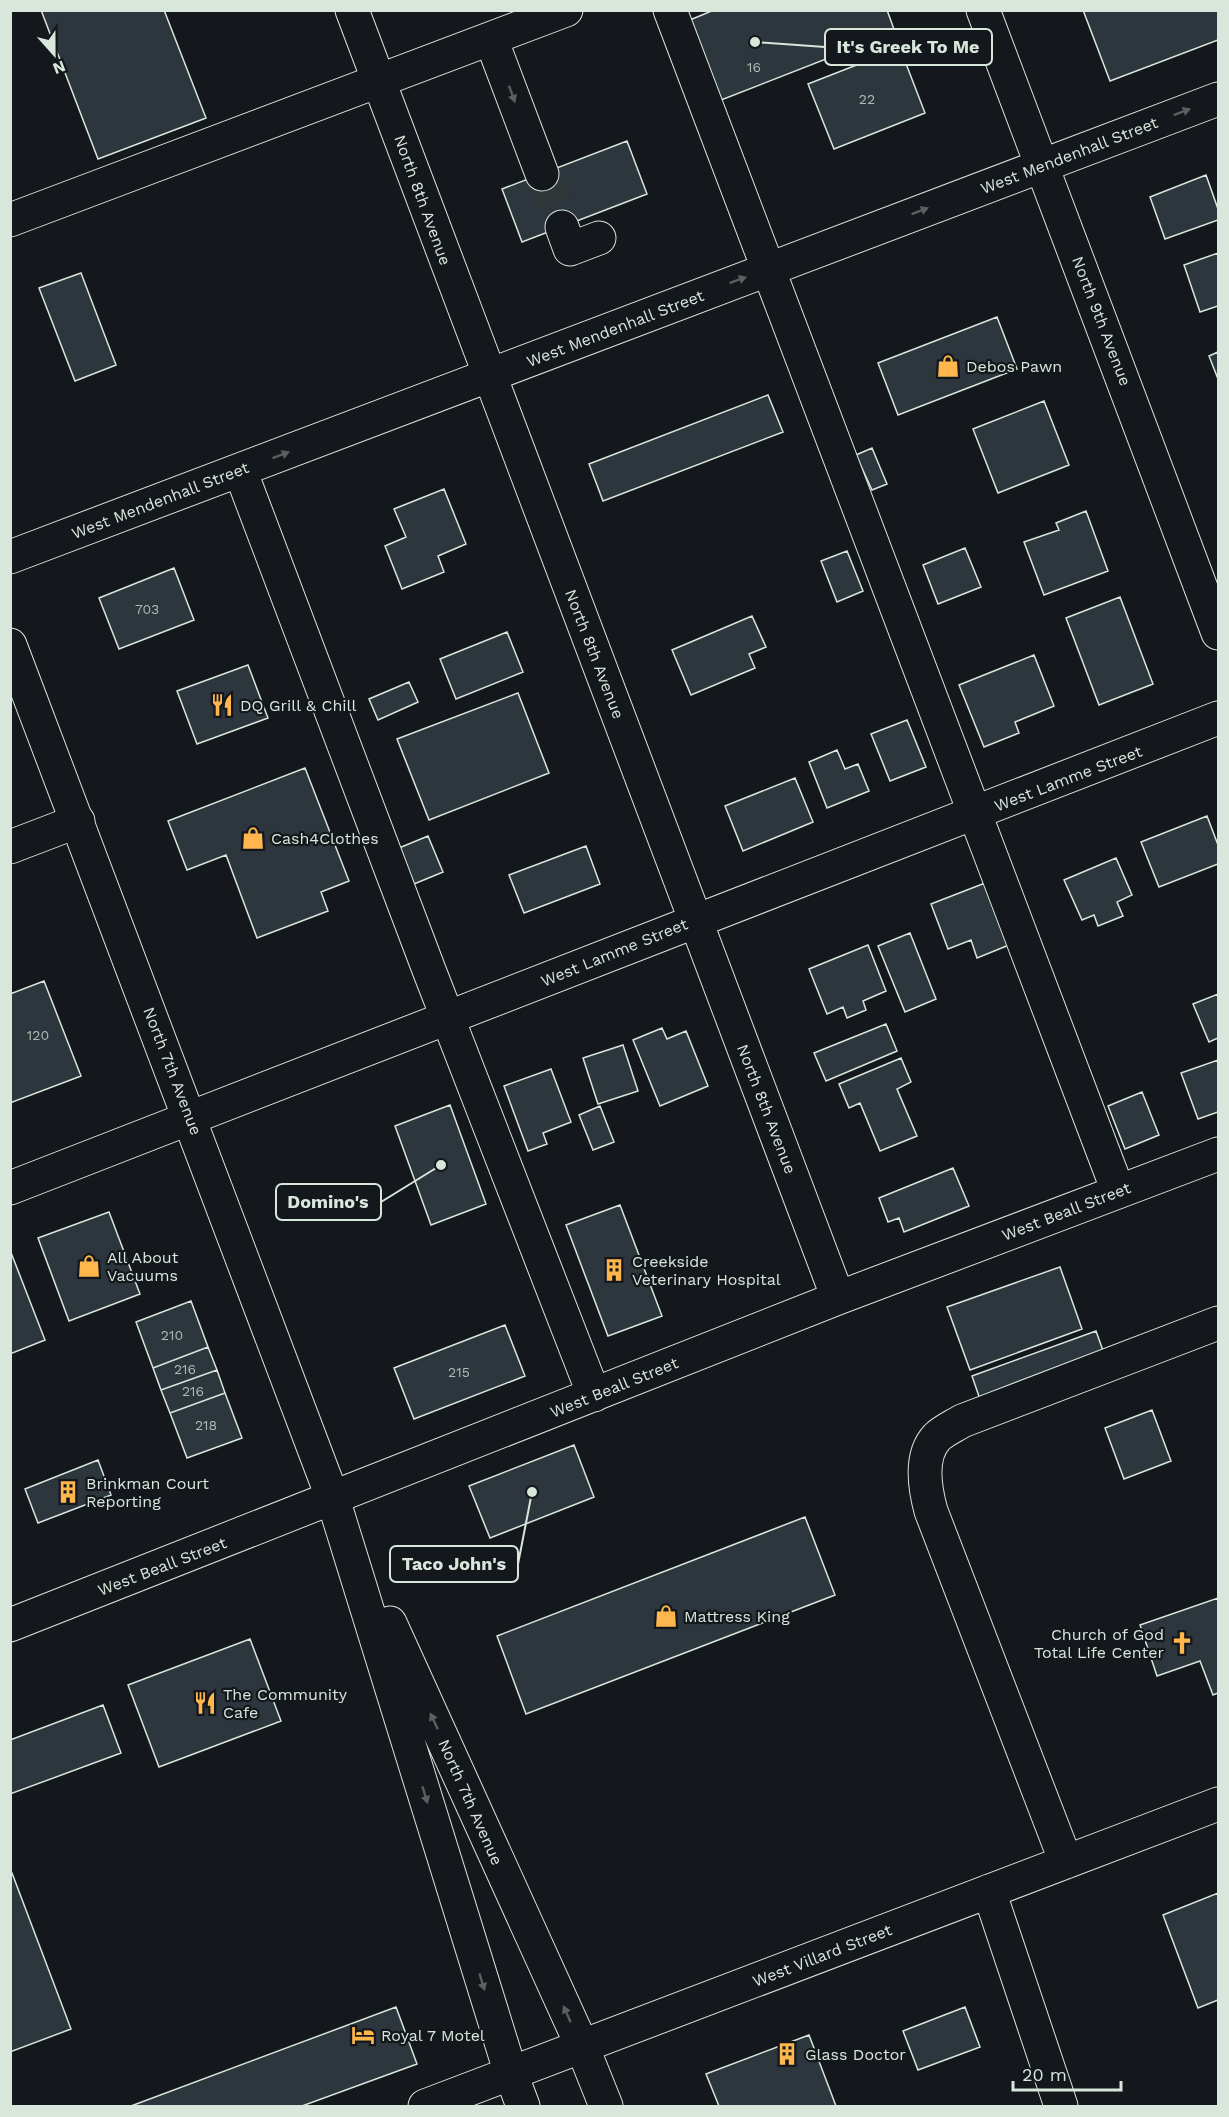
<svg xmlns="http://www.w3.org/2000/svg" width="1229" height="2117" viewBox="0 0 1229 2117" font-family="'Work Sans',sans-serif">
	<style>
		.building { fill: #2c363c; stroke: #d8e6dc; stroke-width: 1.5 }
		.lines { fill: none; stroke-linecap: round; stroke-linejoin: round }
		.minor-tunnel { stroke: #313739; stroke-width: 33; stroke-dasharray: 33 16; stroke-linecap: butt }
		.minor-casing { stroke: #d8e6dc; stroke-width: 35 }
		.major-casing { stroke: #d8e6dc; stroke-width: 35 }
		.minor { stroke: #14181c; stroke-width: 33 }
		.major { stroke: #14181c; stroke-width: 33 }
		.oneway { fill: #59605f }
		.labels { text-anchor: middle; stroke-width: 4.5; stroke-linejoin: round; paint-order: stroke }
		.number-label { font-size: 14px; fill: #adbab4 }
		.street-label { font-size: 16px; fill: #d8e6dc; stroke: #14181c }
		.poi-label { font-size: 16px; fill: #d8e6dc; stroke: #14181c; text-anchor: start }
		.leader { fill: none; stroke: #d8e6dc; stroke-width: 2 }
		.callout-dot { fill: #d8e6dc; stroke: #14181c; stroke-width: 2 }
		.callout { fill: #14181c; stroke: #d8e6dc; stroke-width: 2 }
		.callout-label { font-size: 18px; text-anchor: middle; font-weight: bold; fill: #d8e6dc }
	</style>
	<rect width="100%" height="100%" fill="#14181c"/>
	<path class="building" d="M41,10H164L206,118L98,159Z
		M714,10H887L895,32L716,102L685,22Z
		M1083,10H1218V40L1110,81Z
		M900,48L925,113L834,149L808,84Z
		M627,141L647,194L522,242L502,189Z
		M1206,175L1218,209V220L1165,239L1150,197Z
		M1218,253V306L1200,312L1184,265Z
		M81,273L116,365L75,381L39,288Z
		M997,317L1017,369L898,415L878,363Z
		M1218,352V379L1209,356Z
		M768,395L783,432L603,501L589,464Z
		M1044,401L1069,465L998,493L973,429Z
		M872,448L887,484L872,490L856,455Z
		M444,489L466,544L438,556L444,572L402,589L385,546L406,537L394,509Z
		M1086,511L1108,571L1044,595L1024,542L1059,530L1056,523Z
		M965,548L981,587L938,604L923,565Z
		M847,551L863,591L837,602L821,561Z
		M174,568L194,620L119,649L99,598Z
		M1120,597L1153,684L1099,705L1066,618Z
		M752,616L766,647L749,654L755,668L691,695L672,650Z
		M507,632L523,672L456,699L440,659Z
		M1034,655L1054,706L1015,722L1019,733L984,747L959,685Z
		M248,665L268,718L197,744L177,691Z
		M409,682L418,702L378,720L369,699Z
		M518,693L549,773L429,820L397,739Z
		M907,720L926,767L890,781L871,734Z
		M837,750L845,769L858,764L869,791L827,808L809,762Z
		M305,768L349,881L321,892L328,911L257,938L226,855L187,870L168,821Z
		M795,778L813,822L743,851L725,806Z
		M1207,816L1218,845V864L1159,887L1141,842Z
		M428,836L443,872L414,884L399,848Z
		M586,846L600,884L524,913L509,875Z
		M1116,858L1132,895L1117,902L1123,916L1098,926L1094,915L1082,920L1064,880Z
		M985,883L1009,945L977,958L971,940L948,949L931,904Z
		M910,933L936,999L905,1012L878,946Z
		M868,945L886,991L863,1001L866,1010L847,1018L843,1007L827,1014L809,969Z
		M44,981L81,1076L10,1103V994Z
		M1218,994V1038L1209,1042L1193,1004Z
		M886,1024L897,1051L826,1081L814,1053Z
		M662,1028L667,1039L686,1031L708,1086L660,1106L633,1040Z
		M623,1045L638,1091L598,1104L583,1058Z
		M901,1058L911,1082L897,1089L917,1136L880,1151L860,1103L849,1108L839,1084Z
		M1218,1060V1112L1198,1119L1181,1073Z
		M551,1069L571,1122L543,1133L547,1144L528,1151L504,1086Z
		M1142,1092L1159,1135L1125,1149L1108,1106Z
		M450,1105L486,1204L431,1225L395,1126Z
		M600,1106L614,1142L593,1150L579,1115Z
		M953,1168L969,1206L904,1232L899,1218L888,1222L879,1198Z
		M620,1205L662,1316L608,1336L566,1225Z
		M109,1212L140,1294L69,1321L38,1238Z
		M10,1250L45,1340L10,1354Z
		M1060,1267L1082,1329L970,1370L947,1307Z
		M191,1301L208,1347L153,1368L136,1322Z
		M505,1325L525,1376L414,1419L394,1368Z
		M1096,1331L1106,1359L982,1405L972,1376Z
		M208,1347L217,1370L161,1390L153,1368Z
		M217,1370L225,1393L170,1413L161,1390Z
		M225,1393L242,1438L187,1458L170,1413Z
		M1152,1410L1171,1461L1124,1479L1105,1428Z
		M574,1445L594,1497L490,1538L469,1486Z
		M98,1460L111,1495L38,1523L25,1489Z
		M805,1517L835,1595L526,1714L497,1636Z
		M1218,1598V1693L1213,1695L1200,1661L1157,1676L1140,1625Z
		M250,1639L281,1721L159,1767L128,1685Z
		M103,1705L121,1753L10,1794V1740Z
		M12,1873L71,2029L10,2052V1874Z
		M1218,1893V2000L1198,2008L1163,1915Z
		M396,2007L417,2064L302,2106H131Z
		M965,2007L980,2047L918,2070L903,2031Z
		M809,2035L836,2106H719L706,2074Z"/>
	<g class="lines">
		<path class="minor-tunnel" d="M542,174L562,227"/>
		<g class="minor-casing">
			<path id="minor" d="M352,10L838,1298
				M670,10L1118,1191
				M983,10L1218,633
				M491,39L542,174
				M10,220L566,10
				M562,227L570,249L599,238
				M240,470L429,970L594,1395
				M10,557L1218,99
				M10,847L78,821
				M10,1188L1218,718
				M10,1625L838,1298L1218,1154
				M1066,1862L931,1511C925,1489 919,1456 937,1437C943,1431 954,1426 962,1421L1218,1323
				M989,1891L1061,2106
				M425,2106L1218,1804"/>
		</g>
		<g class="major-casing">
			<path id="major" d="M10,645L333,1499L511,2074L523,2106
				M390,1623L582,2046L606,2106"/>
		</g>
		<use href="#minor" class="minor"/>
		<use href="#major" class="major"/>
	</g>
	<defs><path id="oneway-solid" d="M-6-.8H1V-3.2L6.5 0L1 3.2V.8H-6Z" transform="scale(1.5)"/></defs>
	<g class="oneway">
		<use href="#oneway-solid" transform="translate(512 94) rotate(70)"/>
		<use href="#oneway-solid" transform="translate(1182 112) rotate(-21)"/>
		<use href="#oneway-solid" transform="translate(920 211) rotate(-21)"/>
		<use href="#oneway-solid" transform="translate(738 280) rotate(-20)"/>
		<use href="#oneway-solid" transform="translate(281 455) rotate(-21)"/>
		<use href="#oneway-solid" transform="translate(434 1721) rotate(-115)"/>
		<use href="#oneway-solid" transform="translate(425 1795) rotate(73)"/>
		<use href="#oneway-solid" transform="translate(482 1982) rotate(73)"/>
		<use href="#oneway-solid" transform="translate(567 2014) rotate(-114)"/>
	</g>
	<defs>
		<g id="shop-bare" transform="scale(1.8)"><path d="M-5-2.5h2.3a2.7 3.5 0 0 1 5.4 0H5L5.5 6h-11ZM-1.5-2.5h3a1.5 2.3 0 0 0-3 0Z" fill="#ffb74d" stroke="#14181c" stroke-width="2.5" paint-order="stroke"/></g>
		<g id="restaurant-bare" transform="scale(1.8)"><path d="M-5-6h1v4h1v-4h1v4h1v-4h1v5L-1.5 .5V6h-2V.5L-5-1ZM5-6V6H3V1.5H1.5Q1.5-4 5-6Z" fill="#ffb74d" stroke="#14181c" stroke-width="2.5" paint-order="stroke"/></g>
		<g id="building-bare" transform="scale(1.8)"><path d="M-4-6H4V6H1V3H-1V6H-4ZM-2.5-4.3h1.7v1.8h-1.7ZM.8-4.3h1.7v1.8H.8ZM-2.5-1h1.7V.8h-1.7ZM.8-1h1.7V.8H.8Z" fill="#ffb74d" stroke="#14181c" stroke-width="2.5" paint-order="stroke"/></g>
		<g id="church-bare" transform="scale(1.8)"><path d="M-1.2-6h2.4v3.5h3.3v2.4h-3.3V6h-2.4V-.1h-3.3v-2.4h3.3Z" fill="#ffb74d" stroke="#14181c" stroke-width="2.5" paint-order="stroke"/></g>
		<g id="hotel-bare" transform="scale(1.8)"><path d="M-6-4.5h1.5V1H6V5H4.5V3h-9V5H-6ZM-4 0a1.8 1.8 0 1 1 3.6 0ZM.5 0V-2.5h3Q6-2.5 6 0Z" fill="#ffb74d" stroke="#14181c" stroke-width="2.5" paint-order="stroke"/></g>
	</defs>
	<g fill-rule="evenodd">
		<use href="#shop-bare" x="948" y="366"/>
		<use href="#restaurant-bare" x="222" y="705"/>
		<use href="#shop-bare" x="253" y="838"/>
		<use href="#shop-bare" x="89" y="1266"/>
		<use href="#building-bare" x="614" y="1270"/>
		<use href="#building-bare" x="68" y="1492"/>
		<use href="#shop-bare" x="666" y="1616"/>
		<use href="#church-bare" x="1182" y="1643"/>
		<use href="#restaurant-bare" x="205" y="1703"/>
		<use href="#hotel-bare" x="363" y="2035"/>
		<use href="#building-bare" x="787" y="2054"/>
	</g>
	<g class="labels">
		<g class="number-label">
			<text x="754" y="72">16</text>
			<text x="867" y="104">22</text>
			<text x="147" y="614">703</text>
			<text x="38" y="1040">120</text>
			<text x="172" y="1340">210</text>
			<text x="185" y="1374">216</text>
			<text x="459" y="1377">215</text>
			<text x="193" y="1396">216</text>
			<text x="206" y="1430">218</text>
		</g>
		<g class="street-label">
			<text transform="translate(1069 155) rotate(-21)" y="6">West Mendenhall Street</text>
			<text transform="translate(423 200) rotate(70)" y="6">North 8th Avenue</text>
			<text transform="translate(1102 321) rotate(69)" y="6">North 9th Avenue</text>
			<text transform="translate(615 328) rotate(-21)" y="6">West Mendenhall Street</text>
			<text transform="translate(160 500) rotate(-21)" y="6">West Mendenhall Street</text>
			<text transform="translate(595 654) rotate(69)" y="6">North 8th Avenue</text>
			<text transform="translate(1068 778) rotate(-21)" y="6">West Lamme Street</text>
			<text transform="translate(614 952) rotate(-22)" y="6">West Lamme Street</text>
			<text transform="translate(173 1071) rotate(69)" y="6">North 7th Avenue</text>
			<text transform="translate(767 1109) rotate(69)" y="6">North 8th Avenue</text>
			<text transform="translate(1066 1211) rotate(-21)" y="6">West Beall Street</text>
			<text transform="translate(614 1387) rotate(-22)" y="6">West Beall Street</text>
			<text transform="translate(162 1566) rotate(-21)" y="6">West Beall Street</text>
			<text transform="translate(471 1802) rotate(66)" y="6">North 7th Avenue</text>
			<text transform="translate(822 1955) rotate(-21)" y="6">West Villard Street</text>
		</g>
		<g class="poi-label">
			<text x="966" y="372">Debos Pawn</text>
			<text x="240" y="711">DQ Grill &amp; Chill</text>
			<text x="271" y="844">Cash4Clothes</text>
			<text x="107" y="1263">All About<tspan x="107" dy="18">Vacuums</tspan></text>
			<text x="632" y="1267">Creekside<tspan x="632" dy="18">Veterinary Hospital</tspan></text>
			<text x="86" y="1489">Brinkman Court<tspan x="86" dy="18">Reporting</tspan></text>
			<text x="684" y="1622">Mattress King</text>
			<text x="1164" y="1640" text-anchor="end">Church of God<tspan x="1164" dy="18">Total Life Center</tspan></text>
			<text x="223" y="1700">The Community<tspan x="223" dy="18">Cafe</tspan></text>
			<text x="381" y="2041">Royal 7 Motel</text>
			<text x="805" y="2060">Glass Doctor</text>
		</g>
	</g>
	<path class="leader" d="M755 42L825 47M441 1165L381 1202M532 1492L518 1564"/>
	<g class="callout-dot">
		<circle cx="755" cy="42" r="6"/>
		<circle cx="441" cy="1165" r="6"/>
		<circle cx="532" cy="1492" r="6"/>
	</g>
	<g class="callout">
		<rect x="825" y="29" width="167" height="36" rx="6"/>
		<rect x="276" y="1184" width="105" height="36" rx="6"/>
		<rect x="390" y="1546" width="128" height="36" rx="6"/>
	</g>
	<g class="callout-label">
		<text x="908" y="53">It's Greek To Me</text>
		<text x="328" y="1208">Domino's</text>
		<text x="454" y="1570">Taco John's</text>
	</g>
	<rect width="1229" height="2117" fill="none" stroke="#d8e6dc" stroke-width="24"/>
	<g transform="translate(54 54) rotate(159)" stroke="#14181c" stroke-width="4.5" paint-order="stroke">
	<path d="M0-4.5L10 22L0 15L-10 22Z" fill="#d8e6dc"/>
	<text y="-9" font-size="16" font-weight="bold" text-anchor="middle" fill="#d8e6dc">N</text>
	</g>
	<path d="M1013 2081v9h108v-9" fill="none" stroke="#d8e6dc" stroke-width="3"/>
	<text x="1022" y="2081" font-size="18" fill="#d8e6dc" stroke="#14181c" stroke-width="4.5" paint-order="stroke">20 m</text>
</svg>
